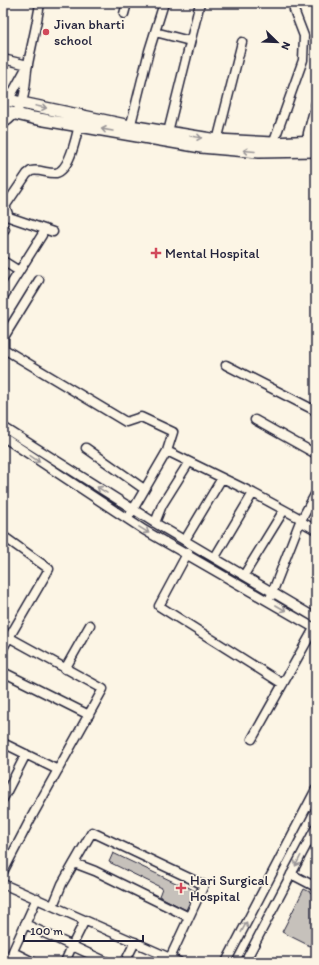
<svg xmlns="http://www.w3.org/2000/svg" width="319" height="965" viewBox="0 0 319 965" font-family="Itim,sans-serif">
<rect width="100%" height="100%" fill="#fcf5e5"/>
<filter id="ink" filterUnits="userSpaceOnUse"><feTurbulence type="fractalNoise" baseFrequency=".025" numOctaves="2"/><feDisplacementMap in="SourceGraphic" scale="8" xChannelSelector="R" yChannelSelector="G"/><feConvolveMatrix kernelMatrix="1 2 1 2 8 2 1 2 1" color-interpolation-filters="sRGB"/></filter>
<g filter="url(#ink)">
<path fill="#c6c1bb" stroke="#22223b" d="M113,853L178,884L179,882L195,891L186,910L159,896L162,888L109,862Z
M304,889L316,895V934L310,946L282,932Z"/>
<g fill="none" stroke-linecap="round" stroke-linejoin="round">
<g stroke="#22223b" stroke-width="11">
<path id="minor" d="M124,14L127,3
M155,32L190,41
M3,59L28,65
M3,110L25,70
M3,124C11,119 17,113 21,104C27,91 25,77 28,64C32,43 37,24 40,3
M129,132L149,51L164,3
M167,136L200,3
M216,145L242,42
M272,147L303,60L304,36L294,10
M307,147L308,133L316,103
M3,231L5,229
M53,232L9,217L6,209V205L27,174L31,171C40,169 48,174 56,173C70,170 76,137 79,125
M3,261L19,271
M39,280L4,337V349L126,422L141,417L173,432L167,451L253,493L301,519
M3,297L42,235
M226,365L316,411
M255,420L316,454
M3,427L155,523L316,618
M3,437L144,530L316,629
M86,448L144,489
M131,513L167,451
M300,521L316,530
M155,523L162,505L189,462
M3,536L49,569L3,648
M185,540L222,478
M188,552L159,606L283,684
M215,557L253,493
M244,575L284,510
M271,596L299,524L316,493
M3,634L103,689L31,818L3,872
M65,669L90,625
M3,672L89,715
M252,739L316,625
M3,743L58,770
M3,799L26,754
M74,863L95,871L189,917
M291,874L316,887
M3,884L179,962
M53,906L62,884L92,832L204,885L170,958
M25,924L107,962
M13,952L33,962
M8,962L37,898
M65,962L72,946L85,920
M125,962L135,942
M226,962L316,789
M245,962L316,827"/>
</g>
<g stroke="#22223b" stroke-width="14">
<path id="major" d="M3,99L130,126L217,140L273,143L316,141
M3,111L33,118L201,147L259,152L316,151"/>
</g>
<use href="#minor" stroke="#fcf5e5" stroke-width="8"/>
<use href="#major" stroke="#fcf5e5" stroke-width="11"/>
</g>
<defs><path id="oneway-shaft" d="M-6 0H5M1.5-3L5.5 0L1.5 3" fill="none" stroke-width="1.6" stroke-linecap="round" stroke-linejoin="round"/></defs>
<g stroke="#9a9698">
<use href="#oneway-shaft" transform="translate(41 107) rotate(12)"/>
<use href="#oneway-shaft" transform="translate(107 130) rotate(-170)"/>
<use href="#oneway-shaft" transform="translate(196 137) rotate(9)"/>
<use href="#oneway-shaft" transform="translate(249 151) rotate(-175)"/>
<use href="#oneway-shaft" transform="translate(35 459) rotate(34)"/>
<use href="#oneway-shaft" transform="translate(102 490) rotate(-148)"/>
<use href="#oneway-shaft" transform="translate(144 530) rotate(32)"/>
<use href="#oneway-shaft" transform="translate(281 608) rotate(30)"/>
<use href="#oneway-shaft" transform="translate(298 861) rotate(117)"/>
<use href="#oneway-shaft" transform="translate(244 927) rotate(-62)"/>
</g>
</g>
<g fill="#d1495b" stroke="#fcf5e5" stroke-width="1.5">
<circle cx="46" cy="32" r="4"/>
<path d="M154 247h4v4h4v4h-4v4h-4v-4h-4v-4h4z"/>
<path d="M179 882h4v4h4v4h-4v4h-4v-4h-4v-4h4z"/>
</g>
<g text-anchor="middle" stroke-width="3.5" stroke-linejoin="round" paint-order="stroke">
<g font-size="14" fill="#22223b" stroke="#fcf5e5" text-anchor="start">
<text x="54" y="29">Jivan bharti<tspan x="54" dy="16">school</tspan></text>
<text x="165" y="258">Mental Hospital</text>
<text x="190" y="885">Hari Surgical<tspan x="190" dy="16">Hospital</tspan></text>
</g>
</g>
<rect width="319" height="965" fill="none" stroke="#fcf5e5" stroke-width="16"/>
<rect x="8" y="8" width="303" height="949" fill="none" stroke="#22223b" stroke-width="1.5" filter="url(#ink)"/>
<g transform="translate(277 42) rotate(113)" stroke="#fcf5e5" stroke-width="3" paint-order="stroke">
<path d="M0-3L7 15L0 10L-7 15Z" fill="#22223b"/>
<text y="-6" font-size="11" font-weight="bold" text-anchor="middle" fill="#22223b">N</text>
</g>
<path d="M24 935v6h119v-6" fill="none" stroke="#22223b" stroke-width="2"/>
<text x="30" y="935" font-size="12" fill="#22223b" stroke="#fcf5e5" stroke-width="3" paint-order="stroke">100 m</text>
</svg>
